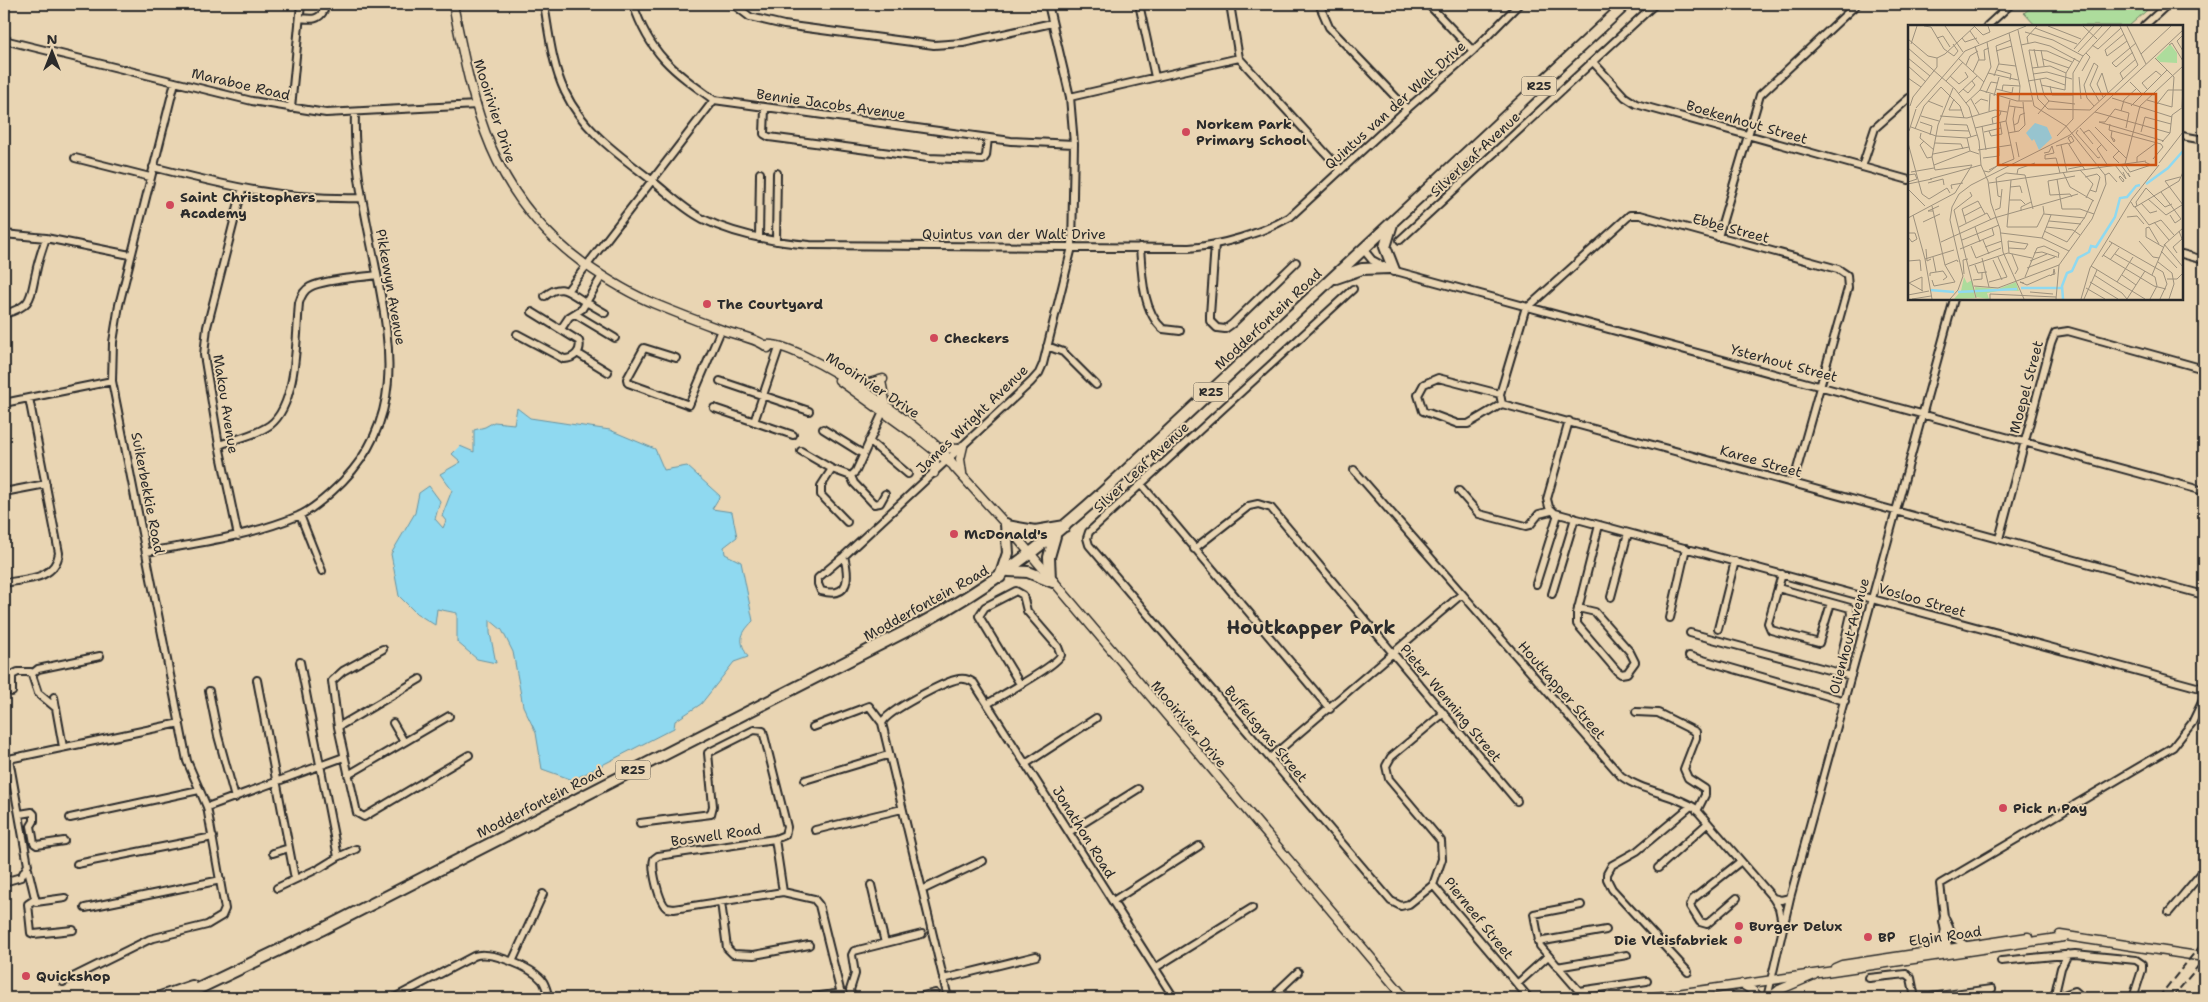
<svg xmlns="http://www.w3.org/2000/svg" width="2208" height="1002" viewBox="0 0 2208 1002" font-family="'Shantell Sans',sans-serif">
<rect width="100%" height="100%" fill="#e9d5b3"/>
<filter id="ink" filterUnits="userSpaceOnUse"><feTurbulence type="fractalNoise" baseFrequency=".02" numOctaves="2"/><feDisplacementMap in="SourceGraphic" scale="10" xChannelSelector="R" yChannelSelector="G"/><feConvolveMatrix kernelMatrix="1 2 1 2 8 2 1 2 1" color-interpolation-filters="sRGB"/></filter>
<g filter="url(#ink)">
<path fill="#addc9c" stroke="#6c8464" d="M2035,4H2154L2129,26H2036L2024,13Z"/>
<path fill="#8fd9f0" stroke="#6793a1" d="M517,408L530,418L610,430L655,449L664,470L687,466L720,496L712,509L732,512L737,537L724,547L725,554L741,562L753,621C739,635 739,641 748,657L734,662L701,704L675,721L674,728L573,780L542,769L536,733L523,706L513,652L502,630L490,620V633L496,663L477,659L457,642V613L437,609L435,625L416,613L399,596L391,554L415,513L419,493L429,486L440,501L435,519L443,528L446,521L442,516L452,490L440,474L461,462L452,454L460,446L474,452V430L485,427L494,422L514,424Z"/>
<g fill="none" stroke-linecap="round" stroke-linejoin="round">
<g stroke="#2b2b2b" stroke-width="10">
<path id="minor" d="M544,4C549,33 552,65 565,92C584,132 621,156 655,183C670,195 685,210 703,219C736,235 774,242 810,245L1189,248C1222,245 1260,234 1290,217L1407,109L1473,51L1519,4
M633,4C650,54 672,70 714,100L1011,141L1074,144
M733,4L750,17L784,25L934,45L963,43L1052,23
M1139,4L1155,77
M1230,4L1239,58L1341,170
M1319,4L1329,27L1407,109
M1428,4L1473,51
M300,18C310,19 319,21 324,10L322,4
M1987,26L2011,4
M2144,26L2168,4
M4,40L252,101L326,113L477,105
M1593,62L1625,97L1636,104L1909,180
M1070,97L1239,58
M291,108L301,4
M765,109L764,134L769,137L928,158L983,160L986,156L988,138
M2182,136L2204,140
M75,158L150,177
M153,167C227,186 284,200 362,198
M1862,167L1875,128L1909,98
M4,234L46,238L130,255
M1718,237L1760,95L1857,4
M759,238L760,173
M1400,240L1655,4
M776,241L777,173
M1215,244L1210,315V321L1217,328L1225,329L1232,324L1296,262
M1140,247C1142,273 1142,311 1163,329L1180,331
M1363,249L1372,260L1383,266
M2182,254L2204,260
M1392,270L2204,491
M1353,289L1089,532L1087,538L1089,545L1391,901L1401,906L1409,904L1433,885
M567,291L714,100
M545,296C561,283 567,291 582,300
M586,302L605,313
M4,314C33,306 30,298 36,272C38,261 42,250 46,238
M575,314L615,338
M561,329L569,317L582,309L602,276
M517,334L564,359C574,359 582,351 579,341L532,312
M1047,346L1063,352L1096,385
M577,353L608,372
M676,358L644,348L627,379L628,383L689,405L721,330
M720,381L809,411
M1500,394L1438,378L1424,384L1418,395L1423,411L1458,424H1468L1502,404L2204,595
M4,403L112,381
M1502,404L1500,394L1525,310L1630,215H1640L1838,269L1847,275L1848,288L1793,483
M714,408L793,435
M1569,421L1547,499L1549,507L1555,513L2204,689
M754,422L779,348
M823,429L863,454
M869,441L908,474
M219,445C236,439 256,435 270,425C298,404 296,335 299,303C301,296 304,290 310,287C326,279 359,278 377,275
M801,451L832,469L851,476L856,471L883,412
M832,469L821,486V495L847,522
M1354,470L1621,776C1643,792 1672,793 1695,808L1773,898L1781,900L1790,898
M851,476L854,483L874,504L880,503L885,494
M1141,484L1330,709
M1459,491L1479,514L1526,526L1530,525L1539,514L1551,511
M4,492L46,484
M300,515L322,571
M238,536L219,445L204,355L207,327L242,190
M1999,539L2051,343L2055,333L2068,331L2204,369
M1194,549L1249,506L1258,504L1271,508L1517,801
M147,552C198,543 250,536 298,516C314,509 331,493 343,481C402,420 392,351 377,274C367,221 353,168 355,113
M844,556C849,576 851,599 821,591L818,584V578L844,556L1031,382L1039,373L1043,364L1072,247L1074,144L1070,97L1048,4
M1782,574L1768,623L1771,630L1819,643L1831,603
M4,583C26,579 55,580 59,553L29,398
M1536,584L1558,514
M1778,588L1850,608L1851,614L1842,653
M1552,594L1575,518
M1611,597L1628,533
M1578,608L1595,612L1630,652L1635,662L1627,673L1621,674L1617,671L1577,624V613L1599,525
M1670,618L1686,548
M1718,629L1735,561
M1690,633L1851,676
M383,649L343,671L332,681L338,727L357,813L364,817L469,755
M1689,656L1845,701
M300,662L338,857L356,849
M33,673L38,669L100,656
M257,680L295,879
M209,691L218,736L235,798
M12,692V675L18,672H31L38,693L56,708
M54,697L63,747
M989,703C1002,695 1056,666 1061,655L1058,647L1027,611L1023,595L1016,591L985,607L979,616L1020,684
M1636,712L1658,713L1696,732V738L1684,769L1688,778L1705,789V795L1697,811
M393,723L404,742
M882,723C887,711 946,681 959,679C965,678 970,680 974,683L1174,998
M882,723L948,998
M338,727L420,679
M813,727L869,706L882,723
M1270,758L1462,594
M4,760L180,723
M1027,763L1096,718
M348,775L449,716
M805,780L888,755
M207,807L344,757
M20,814L32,812L34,814V821L31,826L34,843L37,845L64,841
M70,818L199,790
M640,823L711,814L713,806L708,753L754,730L763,731L787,827L785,835L775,839L658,856L654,859C651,868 659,903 667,908L674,909L783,892L814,899L819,905L842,998
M815,830L902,809
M1069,832L1138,789
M775,839L783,892
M273,853L289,848
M77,864L213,837
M320,868L338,857
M1658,868L1708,823
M28,869L36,902L65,898
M4,882L21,877L28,865L9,759
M871,885L885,943
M1433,885L1442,859L1441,841L1389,779L1386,766L1391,757L1444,713
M1433,885L1529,998
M277,888L315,870
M922,890L983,861
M1737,898L1707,924L1700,922L1690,906L1693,899L1741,861
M1773,898L1779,908L1782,923
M34,900L28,904L31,933L34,934L73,930
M1113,901L1199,846
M721,902L727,948L733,954L754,955L809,945
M1581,905L1534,914L1540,946L1579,991L1647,981
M85,908L221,880
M2169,912L2204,870
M1944,916L1954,938L1967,946
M1538,942L1606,930
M1949,952L1943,921L1944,916L1940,884L2173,747L2192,723L2204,698
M2001,961L2075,954L2136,960L2142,964V970L2133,998
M512,962L543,894
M1557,967L1627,955
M1155,968L1252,908
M1688,972L1612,889L1607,879V874L1612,865L1637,851L1691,806
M1869,978L1906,974L1911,978L1915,998
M943,979L1036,956
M63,982L150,939L207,925L222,916L225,909L207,807L187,761L112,381L113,342L119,305L175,82
M1517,984L1548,956
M394,998L474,956C490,950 531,967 542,980C546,985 547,992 549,998
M805,998L843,993
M852,998L850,990L855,974L852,955L854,951L922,934
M914,998L935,993
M1274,998L1279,990L1298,972
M1767,998L1790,898L1954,299
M1923,998L1992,989
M2054,998L2061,968L2068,954
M2055,998L2075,991L2083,998"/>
</g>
<g stroke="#2b2b2b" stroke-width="11">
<path id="tertiary" d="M453,4C474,110 491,195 583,263C606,279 630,294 655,304C677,313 700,322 722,330C735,335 758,338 768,348
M766,345C800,340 939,436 954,467L1002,520L1405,998
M839,369L866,384L883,379
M839,380L911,432L954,466
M881,381L886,406
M941,448L960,449
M934,473L936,453
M962,473L960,459L963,446
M2060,935L2204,957
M1933,950L1943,942L1945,933
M1835,968L1842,965L2028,937
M1742,984L1753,991L1759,998
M1650,998L2064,937
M1769,998L1779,990L1814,975"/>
</g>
<g stroke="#2b2b2b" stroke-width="14">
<path id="primary" d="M1392,224L1385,247L1394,270
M1336,278L1362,269L1389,268
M1007,526L1035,531L1065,526
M1009,571L1028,572L1053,582
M1000,577L1008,553L1006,524
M1050,579L1049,557L1055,536
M157,998L192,986
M179,998L321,930L920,624C991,586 1043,546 1103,492L1626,4"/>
</g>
<use href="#minor" stroke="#e9d5b3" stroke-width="6"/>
<use href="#tertiary" stroke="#e9d5b3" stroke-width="8"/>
<use href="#primary" stroke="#e9d5b3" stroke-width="10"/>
<path stroke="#2b2b2b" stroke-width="2" stroke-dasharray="8 4" stroke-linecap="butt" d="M2158,998L2204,941
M2172,998L2204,959"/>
</g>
</g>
<g fill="#d1495b" stroke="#e9d5b3" stroke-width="2">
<circle cx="1186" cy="132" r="5"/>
<circle cx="170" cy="205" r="5"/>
<circle cx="707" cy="304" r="5"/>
<circle cx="934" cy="338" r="5"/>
<circle cx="954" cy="534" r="5"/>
<circle cx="2003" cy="808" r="5"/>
<circle cx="1739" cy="926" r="5"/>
<circle cx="1868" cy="937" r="5"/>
<circle cx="1738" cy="940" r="5"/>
<circle cx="26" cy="976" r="5"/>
</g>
<g text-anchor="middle" stroke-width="4" stroke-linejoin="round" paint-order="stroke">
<g fill="#e9d5b3" stroke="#645e54" stroke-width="1">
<rect x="1521.5" y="76.5" width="35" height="19" rx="4"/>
<rect x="1193.5" y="382.5" width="35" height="19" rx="4"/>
<rect x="615.5" y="760.5" width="35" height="19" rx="4"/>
</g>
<g font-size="12" font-weight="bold" fill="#2b2b2b">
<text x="1539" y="90">R25</text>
<text x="1211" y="396">R25</text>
<text x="633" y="774">R25</text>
</g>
<g font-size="14" fill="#2b2b2b" stroke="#e9d5b3">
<text transform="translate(241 84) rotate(13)" y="5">Maraboe Road</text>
<text transform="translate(831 104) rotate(8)" y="5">Bennie Jacobs Avenue</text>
<text transform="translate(1395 105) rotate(-42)" y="5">Quintus van der Walt Drive</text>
<text transform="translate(495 111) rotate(72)" y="5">Mooirivier Drive</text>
<text transform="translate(1747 122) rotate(16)" y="5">Boekenhout Street</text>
<text transform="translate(1475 154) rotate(-43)" y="5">Silverleaf Avenue</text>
<text transform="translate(1731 228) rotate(15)" y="5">Ebbe Street</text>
<text x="1014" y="239">Quintus van der Walt Drive</text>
<text transform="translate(391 287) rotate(80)" y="5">Pikkewyn Avenue</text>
<text transform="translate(1268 319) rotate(-43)" y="5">Modderfontein Road</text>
<text transform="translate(1784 363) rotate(15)" y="5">Ysterhout Street</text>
<text transform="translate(873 385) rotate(33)" y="5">Mooirivier Drive</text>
<text transform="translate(2026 387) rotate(-75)" y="5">Moepel Street</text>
<text transform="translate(226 404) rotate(81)" y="5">Makou Avenue</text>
<text transform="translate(972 419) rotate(-44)" y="5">James Wright Avenue</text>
<text transform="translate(1761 461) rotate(16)" y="5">Karee Street</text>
<text transform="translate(1141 467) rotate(-43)" y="5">Silver Leaf Avenue</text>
<text transform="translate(148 493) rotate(79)" y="5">Suikerbekkie Road</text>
<text transform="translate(1922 600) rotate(16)" y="5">Vosloo Street</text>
<text transform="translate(926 603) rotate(-29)" y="5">Modderfontein Road</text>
<text transform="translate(1849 636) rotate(-75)" y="5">Olienhout Avenue</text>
<text transform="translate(1562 690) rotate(49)" y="5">Houtkapper Street</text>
<text transform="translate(1451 703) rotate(50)" y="5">Pieter Wenning Street</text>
<text transform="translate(1189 724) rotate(50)" y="5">Mooirivier Drive</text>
<text transform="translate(1266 734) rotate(50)" y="5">Buffelsgras Street</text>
<text transform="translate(540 802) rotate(-27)" y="5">Modderfontein Road</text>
<text transform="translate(1084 832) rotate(58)" y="5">Jonathon Road</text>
<text transform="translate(716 835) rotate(-8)" y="5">Boswell Road</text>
<text transform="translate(1479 918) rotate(51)" y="5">Pierneef Street</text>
<text transform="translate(1945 936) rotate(-8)" y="5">Elgin Road</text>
</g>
<g font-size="14" font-weight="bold" fill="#2b2b2b" stroke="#e9d5b3" text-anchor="start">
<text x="1196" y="129">Norkem Park<tspan x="1196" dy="16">Primary School</tspan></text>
<text x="180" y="202">Saint Christophers<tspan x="180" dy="16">Academy</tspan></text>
<text x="717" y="309">The Courtyard</text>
<text x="944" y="343">Checkers</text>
<text x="964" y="539">McDonald's</text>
<text x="2013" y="813">Pick n Pay</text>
<text x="1749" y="931">Burger Delux</text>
<text x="1878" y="942">BP</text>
<text x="1728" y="945" text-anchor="end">Die Vleisfabriek</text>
<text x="36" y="981">Quickshop</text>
</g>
<g font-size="19" font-weight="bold" fill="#2b2b2b" stroke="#e9d5b3">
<text x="1311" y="634">Houtkapper Park</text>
</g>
</g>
<g transform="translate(1908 25)">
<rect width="275" height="275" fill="#e9d5b3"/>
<path d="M262,19L269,28V38L252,37L248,33ZM56,252L59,258L64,255L67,273L46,274L53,266ZM108,257L111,266L95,265L79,268L81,274L68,272L67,262L90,264Z" fill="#addc9c"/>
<path d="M127,98L139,102L144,113L131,125L126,114L124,116L118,108Z" fill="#8fd9f0"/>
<path fill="none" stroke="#8fd9f0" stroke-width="2.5" d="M238,159L260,143L275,126M113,263H153M22,265L46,267M50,267L109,264M155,274L154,261L159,248L164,246L170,233L181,227L183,221L188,222L207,192L212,173L219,172L228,161L232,160"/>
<path fill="none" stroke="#9d917d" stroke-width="1" d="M16,1L23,2L36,24L46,31L50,26L45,19M37,1L55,27M66,1L75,10L82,7L80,1M140,1L173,14M175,1L189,14M219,1L238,39M127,3L169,19M110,5L126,81L158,101L197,150L198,159L184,194M62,6L71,19M117,7L145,15L175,31M101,8L112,61L111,76M216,9L197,25L199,31L219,16M275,10L269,16L275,26M29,13L35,11L42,22M54,13L57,17L69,13M0,14L20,31L29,33L37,29L67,1M120,18L119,12L129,1M3,19L9,1M113,20L127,17L142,21L172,37M184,20L190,24L213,3M261,20L264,18L275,36M0,23L47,64L61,82L71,116L73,140L80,156L83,178L92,204L95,227L116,274M126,24L130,42M166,24L186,1M133,25L136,41M88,26L104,21M170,27L194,1M225,27L208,42L204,38L228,18M233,29L263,1M0,33L22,51M50,33L76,57M247,33L266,52L264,82M135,34L161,43M71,35H77L76,25L81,23M164,37L139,26L121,25L130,74L140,84L182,85L230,40L212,1M91,39L108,41M58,40L62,31L70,26M0,41L18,57M124,43L142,41L158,48M89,45L103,49L102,55M174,46L182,32L178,28M65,47L71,34L67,21M80,48L110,55M125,49L139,47L164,54M42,51L51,59L60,52L57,47M86,51L91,38L88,21L103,15M171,52L173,74M0,53L13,62M132,54L136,70L141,76L167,79M215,54L212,48L228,34M38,56L55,37M120,56L138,53L157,60M222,57L234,69M133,60L157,65L158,48L167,33M142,61L144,70H165M55,64L60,68L67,60L64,56M88,64L104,68L105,62M239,64L234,58L248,46L254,51M72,65L109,76H124M94,66L95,60L112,61M51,68L69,51M78,68L83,57L89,58M86,71L91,52M195,72L189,59L194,48L200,68M204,73L264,92M46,74L41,85H54M63,74L71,89M239,75L264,82M20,76L35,82M58,78L72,65L83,42L79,17M67,79L73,74L80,76M249,79L260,65H275M2,81L5,72L29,42V33M101,81L116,83M186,81L179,73L176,60L186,38L190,41L182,60L191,76M223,81L259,45M274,82L275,61M8,83L57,26L118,1M81,86L82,69M213,86L216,75L228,64M187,87L262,108M130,89L141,76M13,91L31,96M32,91L59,93L87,85L99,87M12,97L24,101L22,110M197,97H191L256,116M197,97L207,84L221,88L218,103M36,99L59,100L63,112M85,99L84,93L92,90L93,86M202,99L201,105L253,119M106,100L110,98L112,90L117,88M74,101L78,125M3,102L28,111L59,113L69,110M187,102L218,133M67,103L98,96M172,103L185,119M7,104L16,81L33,62L52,81L56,93M36,105L61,106M170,105L168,108L190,133L192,132M1,106L8,84M81,106L83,111L94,109L92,97M76,107L93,103M107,107L105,94L107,82M233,107L237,92L263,99M13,108L12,113L26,125M100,108L111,106L117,100L115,77M175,108L181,105L199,126M149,111L165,94V48L175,31L203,1M203,112L206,117L207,115L203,112L204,106M59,113L62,126L71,129M16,116L12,120L19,133L24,132M108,117L111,132M254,117L262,108L264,90L275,82M0,118L14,169L21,174L39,163L42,168M27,118L53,119L55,124M161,119L163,118L166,116L163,111L160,113L163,118M153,120L159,147M193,120L189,124L200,141M148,121L160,118L177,145M70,125L103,120M136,128L141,127L144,121L146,128L137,130V134M25,129L61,122M75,133L91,131V123M137,134L148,133L152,148M245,134L255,122L253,119M229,137V132L248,118M211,138L205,132L211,126M251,138L275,107M94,139L106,134L98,96L102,75M217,139L232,81L275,41M217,139L222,147L243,140L237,137M26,140L62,126M207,140L218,154L215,147M213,140L222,152L220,148M160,144L175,141M172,145L185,159L178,173M76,146L81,147L89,141L81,145M3,147L26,143M155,147L162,162L186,176M109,149L110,144L127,138M0,150L7,149L9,154L0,157M197,150L201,148L209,157M212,151L216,155L215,157L211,152ZM177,152L189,149L192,152L188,167L182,165M272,152L257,156L275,180M22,154L73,140M149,154L154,184H172L186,189M103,155L99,202H129L136,188L135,181M20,158L35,154L36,160M81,158L238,136M0,159L24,154M102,162L112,161L114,168M0,164L17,181M44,164L43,160L55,158M62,167L64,171L46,185L68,273M253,167L273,194L267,198L262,190M93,172L90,171L88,153L98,148L117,150L125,184M164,172L162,169L142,170L140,156L167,151M240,174L258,190L274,180M101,175H113L117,179M223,177L226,182L229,181L271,156L275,147M233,178L242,188L249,186M229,181L228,177L238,163L257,182L264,179M227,182L241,200L253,195L266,210M87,185L92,183L94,164M25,186H20L31,181M113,186V182L123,177M136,189L177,193M5,190L17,234M56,191L73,182M219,192L229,191L236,199M0,193L47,168L64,140L27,145L24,132L30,100L45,63M141,196L173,199M15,197L32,189M246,197L261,215M58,198L54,184L70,176L77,189M51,202L79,188L83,195M67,202L72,217M138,202L165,205L172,210M241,202L238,203V212L255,222M241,202L251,219M136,206L159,217L177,192L185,175M93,208L134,213L161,226M0,212L4,217L9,214L7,208H1M134,213L143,190M54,215L91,200M75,215L81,229M201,216L255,247L259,259L252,274M231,216L245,232L251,233M33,217L86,193L170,169M256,219L275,242M63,221L68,233L93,223M77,222L94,216M101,223L117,224L120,219L100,216L101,228M18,224L19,236L23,234M52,224L86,210L84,203M253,226L269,243M126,228L134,227L149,232M269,228L265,222L274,214L271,206M104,229L110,244L107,249M207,229L247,252L249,261L242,274M195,230L246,261L258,264M25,232L28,247M194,232L204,218M74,233L81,262M17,234L24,274M17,234L46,225M85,235L94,255M202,235L211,223M0,236L12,235L13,246M122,236L139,229M250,237L264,248L266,259L261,274M37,240L49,235L50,237M67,240L70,248L79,247M61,241L100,228L124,233M183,241L237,274M119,243L147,232M56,249L55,235L60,234M186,250L214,268L219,274M214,250L228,260M244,250L257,219L275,203M22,251V248L35,246L39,252L35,255M117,252L129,223L136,221L151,228L150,233M259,254H269L275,248M24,255L26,261L47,257L37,240L24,181M65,255L74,254V248M81,257L99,252L90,232M182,257L210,274M209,257L225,232M1,258L14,252V266M1,258L15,266M116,258L112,257L119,260L142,250L143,251V250L147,249L146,244L145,250M66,261L90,263L151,240M178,263L197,274M122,267L145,269M0,270L21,266M4,274L23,271M42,274L50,265L55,251L42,195L44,182L51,169L63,160L162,110L275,5M82,274V269L148,272M148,274L151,240L184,194M173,274L182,243L224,174L251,140M176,274L189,245M219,274L237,246"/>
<path fill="#cc5211" fill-opacity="0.15" stroke="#cc5211" stroke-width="2.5" d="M90,69H248V140H90Z"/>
<rect width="275" height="275" fill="none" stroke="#2b2b2b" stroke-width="2.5"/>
</g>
<rect width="2208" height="1002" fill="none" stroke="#e9d5b3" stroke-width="20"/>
<rect x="10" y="10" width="2188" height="982" fill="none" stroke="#2b2b2b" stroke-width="2" filter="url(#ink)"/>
<g transform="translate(52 52)" stroke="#e9d5b3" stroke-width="4" paint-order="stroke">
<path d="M0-4L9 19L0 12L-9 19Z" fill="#2b2b2b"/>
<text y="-8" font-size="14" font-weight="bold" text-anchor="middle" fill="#2b2b2b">N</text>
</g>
</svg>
